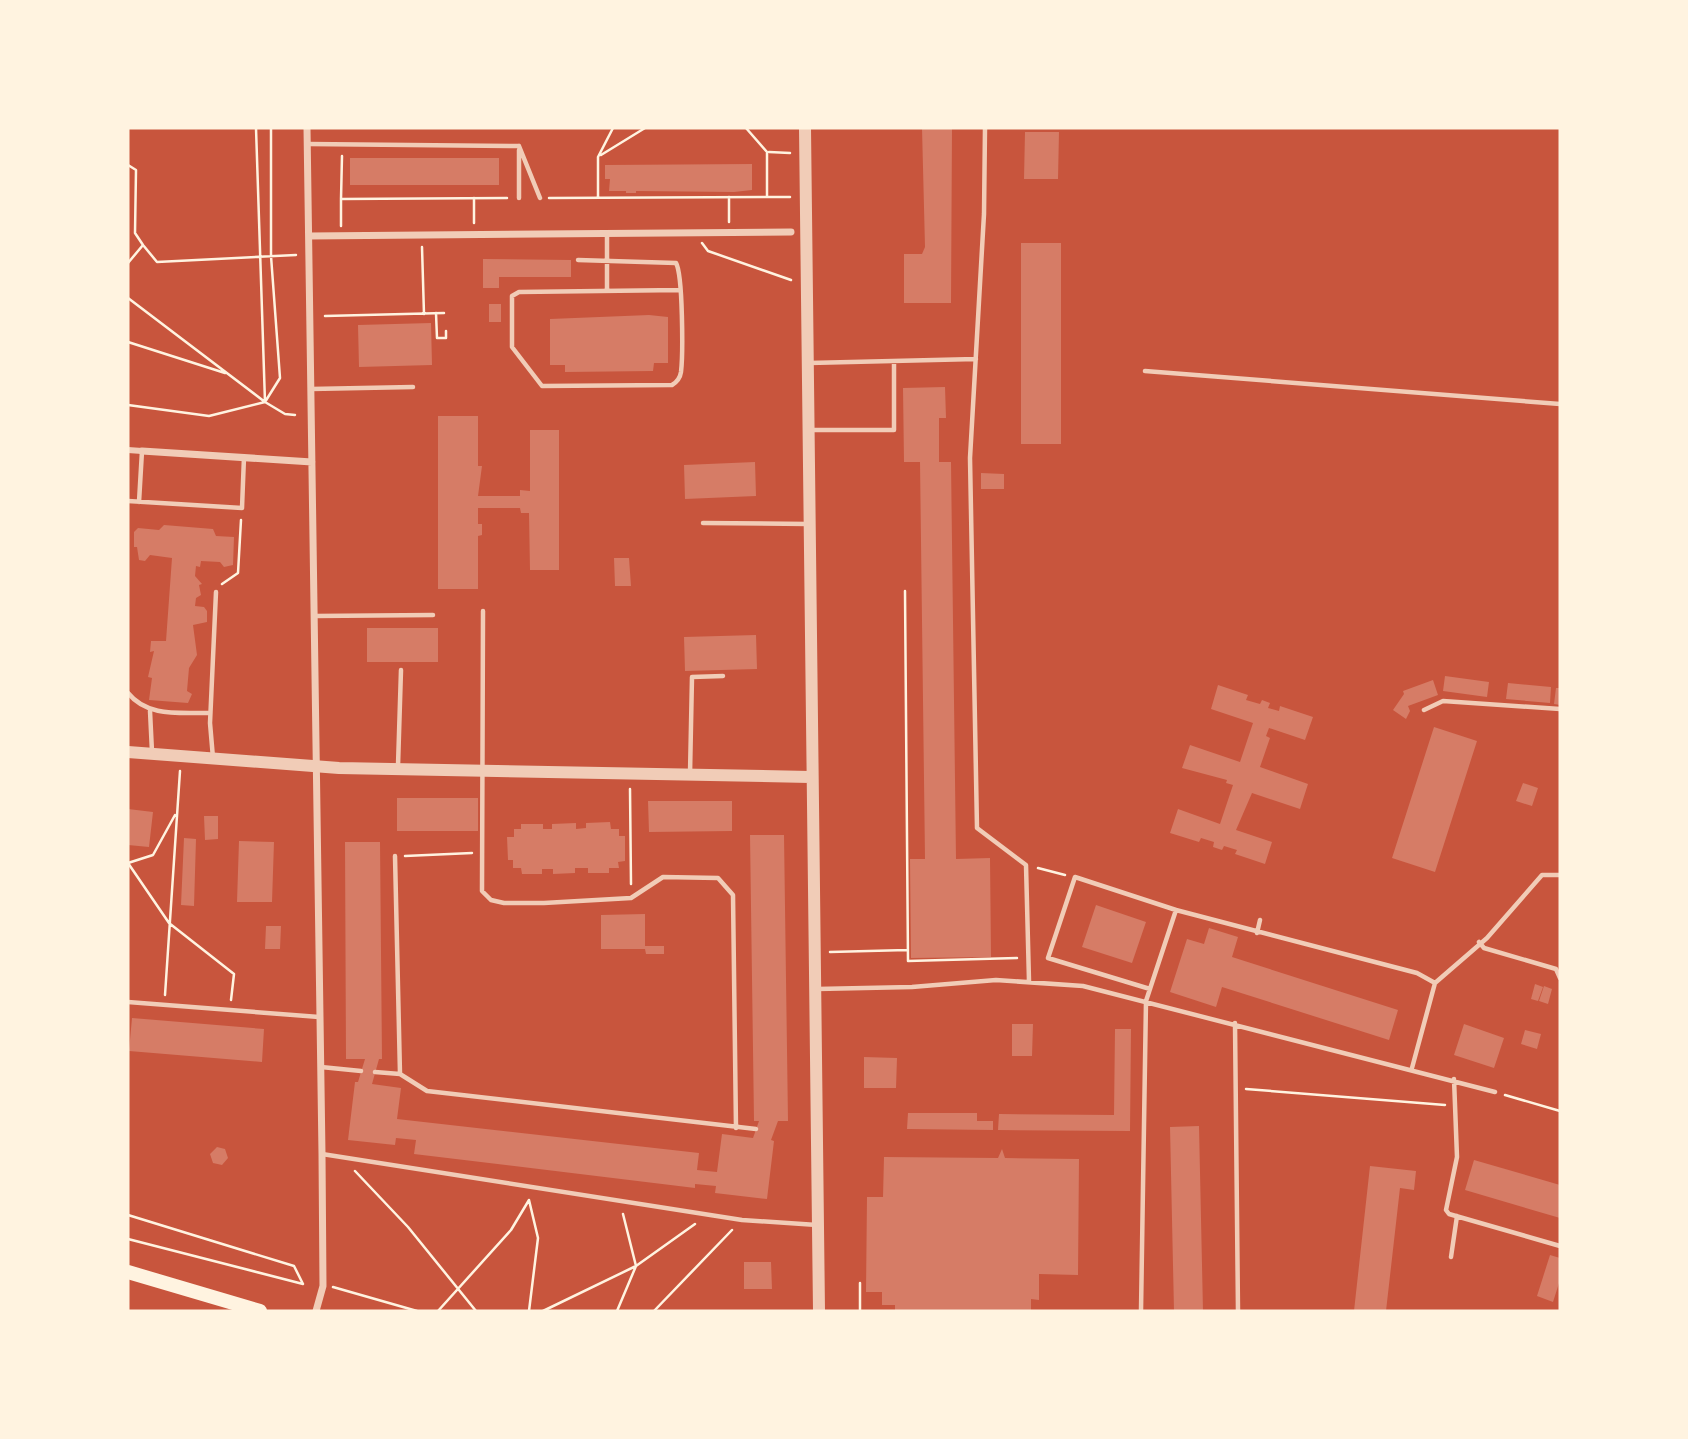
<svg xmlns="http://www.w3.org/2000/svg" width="1688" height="1439" viewBox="0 0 1688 1439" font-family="'PT Sans Narrow',sans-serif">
<rect width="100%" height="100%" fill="#c8553d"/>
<path fill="#d67c66" d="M922,128H952L951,303H904V254H922L925,247Z
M1025,132H1059L1058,179H1024Z
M350,158H499V185H350Z
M752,164V190L734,192L636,191V193H626V191H609L610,179H605V165Z
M1021,243H1061V444H1021Z
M483,259L571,260V277H499V288H483Z
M489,304H501V322H489Z
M649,315L668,317V363H654L653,371L565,372V365H550V319Z
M431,323L432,365L359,367L358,325Z
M945,387L946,418H939V462H951L956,859L990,858L991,957L911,958L910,859H925L920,462H904L903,388Z
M438,416H478V466H482L478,496H520V490L530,491V430H559V570H530L529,513H521L520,508H478V524H482V535L478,536V589H438Z
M755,462L756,496L685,499L684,465Z
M981,473L1004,474V489H981Z
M164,525L213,529L216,536L234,537L233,565L224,567L220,562L201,561L200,567L196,566L195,576L202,584L199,585L201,595L196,598L195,606L204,607L207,611V622L193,625L197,655L189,668L187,691L192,694L188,703L149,700L152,678L148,677L154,651L150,652L151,641H166L172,558L150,555L145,561L139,560L137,547H134V532L138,528L159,530Z
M614,558H629L631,586H615Z
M367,628H438V662H367Z
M756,635L757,669L685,671L684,637Z
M1445,676L1489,682L1487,697L1443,691Z
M1433,680L1438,695L1408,706L1410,711L1406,719L1393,710L1404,694L1403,691Z
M1508,683L1551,687L1550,703L1506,699Z
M1218,685L1248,695L1246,700L1260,704L1262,700L1270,703L1268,708L1279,711L1280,706L1313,717L1305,740L1269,728L1266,736L1270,738L1260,767L1308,784L1300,809L1252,793L1236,830L1272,842L1265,864L1235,854L1237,850L1224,846L1222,850L1213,847L1214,842L1201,838L1199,842L1170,833L1178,809L1220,824L1233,785L1226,783L1227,780L1182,768L1190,745L1240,762L1253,723L1211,709Z
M1556,688H1560V705L1554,704Z
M1434,727L1477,741L1435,872L1392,858Z
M1523,783L1538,788L1532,806L1516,801Z
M397,798H478V831H397Z
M648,801H732V831L649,832Z
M128,809L153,812L149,847L128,845Z
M204,816H218V839L205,840Z
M610,822L611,829H619V836H625V861L618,862L619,868H609V873H588V868H575V873L553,874V869H542V874H522L521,868H513V860H508L507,837H514V829H521V824H543V829H552V824L576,823V829L586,828V823Z
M750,835H784L788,1121H778L771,1140L774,1141L767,1199L715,1193L716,1186L695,1184V1188L414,1154L416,1140L396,1138L395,1145L348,1140L355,1082H358L365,1059H346L345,842H380L382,1059H379L372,1084L401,1088L397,1119L699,1153L697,1170L717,1172L722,1134L753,1138L759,1121H754Z
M184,838L196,839L194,906L181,905Z
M239,841L274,842L272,902H237Z
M1096,905L1146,922L1132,963L1082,947Z
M645,914V946H664V954H646L645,949H601V915Z
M266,926H281L280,949H265Z
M1209,928L1238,937L1232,957L1398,1010L1389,1040L1222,987L1216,1007L1170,992L1187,939L1204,944Z
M1535,984L1543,987L1538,1001L1531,999Z
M1544,986L1552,989L1548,1004L1539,1001Z
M132,1018L264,1029L262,1062L129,1051Z
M1012,1024H1033L1032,1056H1012Z
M1464,1024L1504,1038L1494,1068L1454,1055Z
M1115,1029H1131L1130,1131L998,1130L999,1114L1114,1115Z
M1525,1030L1541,1034L1537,1049L1521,1044Z
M864,1057L897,1058L896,1088H864Z
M908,1113H977V1121H993V1130L907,1129Z
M1199,1126L1203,1311H1174L1170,1127Z
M217,1147L225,1149L228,1158L222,1165L213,1163L210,1154Z
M1002,1149L1005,1158L1079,1159L1078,1275L1039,1274V1300L1031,1299V1311H895V1305H882V1292H866L867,1197H883L884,1157L998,1158Z
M1474,1160L1560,1185V1218L1465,1190Z
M1370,1166L1416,1171L1414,1190L1400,1188L1386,1311H1354Z
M1550,1255L1560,1258V1280L1553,1302L1537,1296Z
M744,1262H771L772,1289H744Z"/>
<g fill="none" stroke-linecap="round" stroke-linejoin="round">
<path stroke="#fff3e0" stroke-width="2.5" d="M256,128L265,402
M746,128L767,152V197
M769,152L790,153
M601,155L645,128
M128,165L136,170L135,233L143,245L128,263
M729,197V222
M549,198L790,197
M598,198V157L613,128
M341,199L342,156
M474,223V198
M341,226V199L507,198
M702,243L708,251L791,280
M143,245L157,262L296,255
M422,247L424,314
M128,298L265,402L285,414L295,415
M436,313L437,338H446V331
M325,316L444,313
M128,342L225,373
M128,405L209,416L265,402L280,378L271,256V128
M222,584L238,573L241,520
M905,591L908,961L1017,958
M630,789L631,884
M175,815L153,855L128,863L169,923L234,974L231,1000
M405,856L472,853
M1038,868L1065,875
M830,952L907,950
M165,995L180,771
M1246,1089L1445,1105
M1505,1095L1560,1111
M355,1171L408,1227L476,1311
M128,1215L294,1266L303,1284
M128,1239L303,1284
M333,1287L417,1311
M438,1311L511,1230L529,1200
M529,1311L538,1238L529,1200
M543,1311L636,1266L695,1224
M617,1311L636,1266L623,1214
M654,1311L732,1230
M860,1311V1283"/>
<path stroke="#f1ccb7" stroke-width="4.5" d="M985,128L984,214L970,458L977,828L1026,865L1029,981
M308,144L519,146
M519,146L540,198
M519,198V150
M607,234V291
M578,260L676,263C683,275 683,355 681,372C680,379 677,382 672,385L542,386L512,347V296L519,292L680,290
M809,363L976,359
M1145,371L1560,404
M311,389L413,387
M809,430H894V361
M128,501L242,508L244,457
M139,502L142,451
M703,523L808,524
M483,611L482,891L491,900L504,903H544L631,898L663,877L718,878L733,895L736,1128
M315,616L433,615
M128,693C148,718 181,712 210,713
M1424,710L1443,701L1560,709
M150,711L152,752
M213,758L210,723L216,592
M398,766L401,670
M690,774L692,677L723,676
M395,856L400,1074L427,1091L756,1129
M1257,933L1260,920
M1479,942L1484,948L1556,969L1560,978
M817,989L912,987L996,980L1083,986L1495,1092
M1150,989L1048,958L1075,877L1176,910
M128,1002L319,1017
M1235,1023L1238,1311
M321,1067L361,1071
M1412,1068L1435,983L1487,938L1542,875H1560
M375,1072L400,1074
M1454,1079L1457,1157L1446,1210L1449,1214L1560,1246
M322,1154L742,1220L817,1225
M1451,1257L1457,1216
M1141,1311L1146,1001L1176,910L1417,973L1435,983"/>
<path stroke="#f1ccb7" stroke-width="6" d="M128,450L142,451"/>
<path stroke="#f1ccb7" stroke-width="7" d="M307,128L322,1154L323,1286L316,1311
M309,236L791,232
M142,451L312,462"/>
<path stroke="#f1ccb7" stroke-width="12" d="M805,128L819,1311
M128,752L339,768L810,777"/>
<path stroke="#fff3e0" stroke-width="14" d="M128,1272L260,1311"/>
</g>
<rect width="1688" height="1439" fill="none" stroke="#fff3e0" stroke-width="259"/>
</svg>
